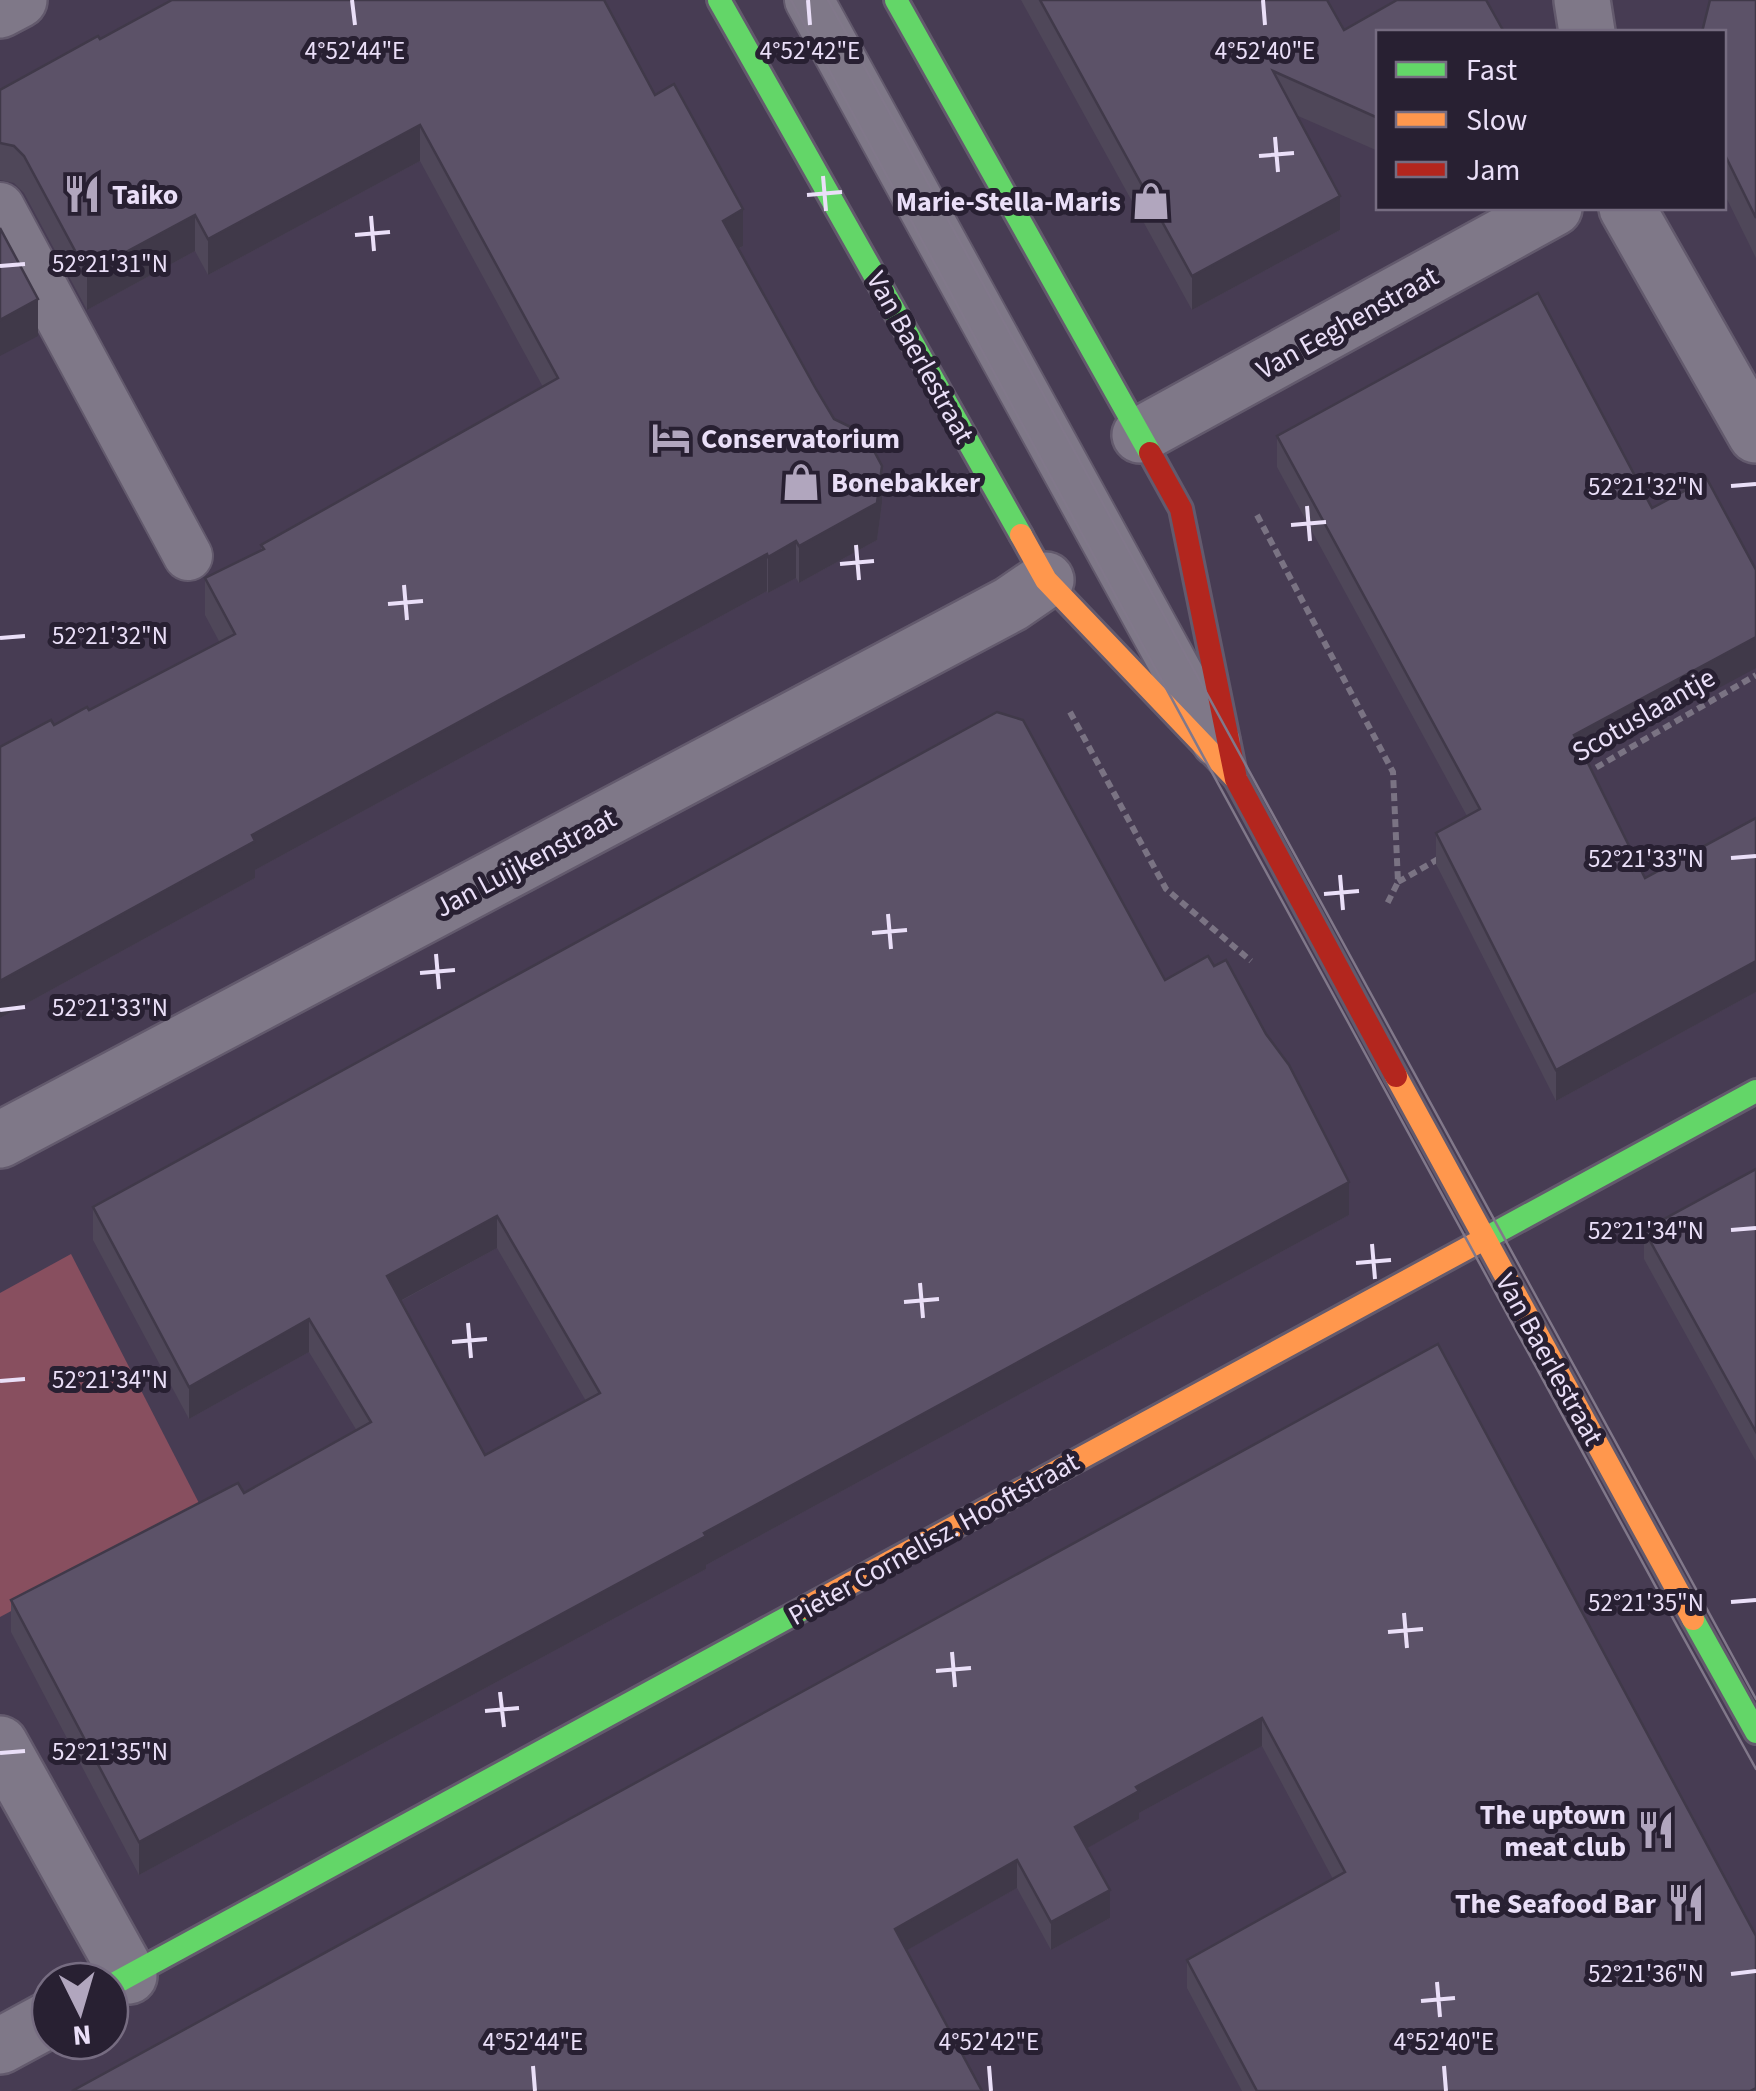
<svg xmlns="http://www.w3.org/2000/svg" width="1756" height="2091" viewBox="0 0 1756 2091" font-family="'Source Sans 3',sans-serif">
<rect width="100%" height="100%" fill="#473c53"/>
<path fill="#884f5f" d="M71,1254L202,1509L0,1617V1293Z"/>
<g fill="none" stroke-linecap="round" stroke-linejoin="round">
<g stroke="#635a6d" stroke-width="52">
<path id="lane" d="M809,0L1216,742
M0,207L188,556"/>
</g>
<g stroke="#635a6d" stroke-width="60">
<path id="street" d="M1582,0L1587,32
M0,10L19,0
M1627,208L1756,435
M1140,435L1554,208
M0,1140L1011,604L1046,580
M0,1744L129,1976
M0,2046L50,2019"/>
</g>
<g stroke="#635a6d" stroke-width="28">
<path id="fast" d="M719,0L1021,535
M896,0L1150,453
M1484,1239L1756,1091
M1693,1619L1756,1732
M110,1986L805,1608"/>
</g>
<g stroke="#635a6d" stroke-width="28">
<path id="slow" d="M1021,535L1046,580L1236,779
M1396,1076L1693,1619
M805,1608L1484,1239"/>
</g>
<g stroke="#635a6d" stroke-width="28">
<path id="jam" d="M1150,453L1181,509L1236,779L1396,1076"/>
</g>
<path stroke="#7a7383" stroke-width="6" stroke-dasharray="8 5" stroke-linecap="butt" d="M1257,515L1393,772L1398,882L1386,906
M1070,712L1166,889L1251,961
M1585,774L1756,675
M1398,882L1440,858"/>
<use href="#lane" stroke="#7f7888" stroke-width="48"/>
<use href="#street" stroke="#7f7888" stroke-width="55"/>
<use href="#fast" stroke="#63d668" stroke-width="22"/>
<use href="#slow" stroke="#ff974d" stroke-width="22"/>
<use href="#jam" stroke="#b3261e" stroke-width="22"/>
<path stroke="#81788a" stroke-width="2.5" d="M791,0C1115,588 1431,1181 1756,1769
M828,0L1756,1699"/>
</g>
<path fill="#4f4759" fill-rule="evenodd" d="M1021,0H1327L1344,30L1378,32V151L1296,115L1340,230L1192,310Z
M1756,0V258L1724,193V32Z
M100,39L655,95L743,246L739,249L816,389L882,503L877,540L799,583L796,578L768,593L767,591L255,870V878L0,1018V747L89,710L220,643L205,615V578L261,550V545L543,387L420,161L208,275L195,251L87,310L24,193L14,183L0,180V90Z
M1277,436L1586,760L1645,878L1756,818V992L1556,1101L1436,864V833L1467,816L1277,467Z
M1165,980L1349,1215L706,1565V1569L139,1875L11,1632V1600L244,1493L357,1431L309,1352L189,1419L93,1240V1207ZM497,1248L586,1401L485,1455L401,1301Z
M1756,1169V1461L1644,1259V1230Z
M1438,1344L1756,2091H1242L1187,1988V1960L1333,1879L1262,1746L1139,1813V1819L1087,1848L1110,1918L1051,1950L1017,1888L907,1950L72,2091Z"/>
<path fill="#403949" d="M420,125V161L208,275V239Z
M1340,196V230L1192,310V276Z
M743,209V246L723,257V221Z
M195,215V251L87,310V273Z
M38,299V336L0,356V320Z
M882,466V503L877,540L799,583V546Z
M796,541V578L768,593V557Z
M767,554V591L255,870V878L0,1018V981L252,835Z
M1756,637V668L1574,766V735Z
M1756,961V992L1556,1101V1070Z
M1349,1182V1215L706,1565V1569L139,1875V1842Z
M497,1216V1248L387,1308V1276Z
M309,1319V1352L189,1419V1387Z
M1262,1718V1746L1139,1813V1819L1075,1855V1827L1136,1787Z
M1017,1860V1888L895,1957V1929Z
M1110,1890V1918L1051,1950V1922Z"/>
<path fill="#5c5268" stroke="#403949" stroke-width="2.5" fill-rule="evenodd" d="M172,0H604L655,95L674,84L743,209L723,221L816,389L834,419L865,434L882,466L877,503L799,546L796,541L768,557L767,554L252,835L255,841L0,981V747L51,720L54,725L87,707L89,710L235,634L205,578L264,549L261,545L558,378L420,125L208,239L195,215L87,273L24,156L14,146L0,143V90L98,36L100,39Z
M1040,0H1327L1344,30L1397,0H1486L1504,32H1378V118L1273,71L1340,196L1192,276Z
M1710,0H1756V218L1724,153V32H1702Z
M0,228L38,299L0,320Z
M1538,293L1652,508L1707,479L1756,570V637L1574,735L1645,878L1756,818V961L1556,1070L1436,833L1480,809L1277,436Z
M997,712L1023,720L1165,980L1208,956L1214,966L1226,960L1266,1034L1289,1065L1349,1182L704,1533L706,1536L139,1842L11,1600L238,1483L244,1493L371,1422L309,1319L189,1387L93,1207ZM497,1216L600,1393L485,1455L387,1276Z
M1756,1169V1432L1644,1230Z
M1438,1344L1756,1936V2088L1750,2091H1257L1187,1960L1345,1872L1262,1718L1136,1787L1139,1791L1075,1827L1110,1890L1051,1922L1017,1860L895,1929L982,2091H72Z"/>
<path fill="none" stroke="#eadff8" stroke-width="4" d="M352,0L355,25M808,0L810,25M1263,0L1265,25M1275,137L1278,172M1259,156L1294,153M823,176L826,211M807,195L842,192M371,216L374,251M355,235L390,232M0,266L25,264M1731,486L1756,484M1307,506L1310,541M1291,525L1326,522M856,545L859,580M840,564L874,561M404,585L407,620M388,604L423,601M0,638L25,636M1731,858L1756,856M1340,875L1343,910M1324,894L1359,891M888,914L891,949M872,933L907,930M436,954L439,989M420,973L455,970M0,1010L25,1007M1731,1230L1756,1228M1372,1244L1375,1279M1356,1263L1391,1260M920,1283L923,1318M904,1302L939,1299M468,1323L471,1358M452,1342L487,1339M0,1381L25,1379M1731,1602L1756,1600M1404,1613L1407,1648M1388,1632L1423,1629M952,1652L955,1687M936,1671L971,1668M500,1692L504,1727M485,1711L519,1708M0,1753L25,1751M1731,1974L1756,1971M1437,1982L1440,2017M1421,2001L1455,1998M533,2066L535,2091M989,2066L991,2091M1444,2066L1446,2091"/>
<defs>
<g id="restaurant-bare" transform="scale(3)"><path d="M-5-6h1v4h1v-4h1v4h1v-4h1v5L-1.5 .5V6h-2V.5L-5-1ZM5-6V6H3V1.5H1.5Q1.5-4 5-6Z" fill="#b1a6be" stroke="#282032" stroke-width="2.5" paint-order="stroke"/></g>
<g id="shop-bare" transform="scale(3)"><path d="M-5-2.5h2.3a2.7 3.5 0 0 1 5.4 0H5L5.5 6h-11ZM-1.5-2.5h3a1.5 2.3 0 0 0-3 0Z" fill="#b1a6be" stroke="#282032" stroke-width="2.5" paint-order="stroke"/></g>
<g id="hotel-bare" transform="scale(3)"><path d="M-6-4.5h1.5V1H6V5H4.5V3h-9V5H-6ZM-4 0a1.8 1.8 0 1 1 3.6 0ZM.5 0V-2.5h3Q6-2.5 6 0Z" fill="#b1a6be" stroke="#282032" stroke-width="2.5" paint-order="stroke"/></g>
</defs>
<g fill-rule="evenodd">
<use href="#restaurant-bare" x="82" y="194"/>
<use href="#shop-bare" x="1151" y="201"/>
<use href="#hotel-bare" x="671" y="438"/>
<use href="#shop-bare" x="801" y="482"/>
<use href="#restaurant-bare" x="1656" y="1830"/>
<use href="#restaurant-bare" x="1686" y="1903"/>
</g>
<g text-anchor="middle" stroke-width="10" stroke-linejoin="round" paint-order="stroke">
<g font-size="28" font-weight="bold" fill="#eadff8" stroke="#282032" text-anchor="start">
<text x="112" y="204">Taiko</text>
<text x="1121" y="211" text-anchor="end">Marie-Stella-Maris</text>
<text x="701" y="448">Conservatorium</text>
<text x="831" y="492">Bonebakker</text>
<text x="1626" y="1824" text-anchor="end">The uptown<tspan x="1626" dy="32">meat club</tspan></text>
<text x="1656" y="1913" text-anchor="end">The Seafood Bar</text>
</g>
<g font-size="28" fill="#eadff8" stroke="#282032">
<text transform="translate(1347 322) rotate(-29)" y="10">Van Eeghenstraat</text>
<text transform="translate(921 357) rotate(61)" y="10">Van Baerlestraat</text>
<text transform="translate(1643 714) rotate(-30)" y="10">Scotuslaantje</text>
<text transform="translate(525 862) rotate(-28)" y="10">Jan Luijkenstraat</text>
<text transform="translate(1550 1359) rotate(61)" y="10">Van Baerlestraat</text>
<text transform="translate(933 1538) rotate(-29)" y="10">Pieter Cornelisz. Hooftstraat</text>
</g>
</g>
<g font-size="25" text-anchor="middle" fill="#eadff8" stroke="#282032" stroke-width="10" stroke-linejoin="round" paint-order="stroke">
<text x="355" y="59">4°52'44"E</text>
<text x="810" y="59">4°52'42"E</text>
<text x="1265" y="59">4°52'40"E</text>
<text x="110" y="272">52°21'31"N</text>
<text x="1646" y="495">52°21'32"N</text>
<text x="110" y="644">52°21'32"N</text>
<text x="1646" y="867">52°21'33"N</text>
<text x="110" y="1016">52°21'33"N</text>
<text x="1646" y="1239">52°21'34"N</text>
<text x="110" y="1388">52°21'34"N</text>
<text x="1646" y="1611">52°21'35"N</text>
<text x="110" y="1760">52°21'35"N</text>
<text x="1646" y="1982">52°21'36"N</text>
<text x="533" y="2050">4°52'44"E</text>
<text x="989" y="2050">4°52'42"E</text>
<text x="1444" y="2050">4°52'40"E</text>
</g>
<rect x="1376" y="30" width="350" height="180" fill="#282032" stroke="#766c81" stroke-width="2.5"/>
<rect x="1396" y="62" width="50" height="15" fill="#63d668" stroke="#766c81" stroke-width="2.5"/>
<text x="1466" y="80" font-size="30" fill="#eadff8">Fast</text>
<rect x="1396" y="112" width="50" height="15" fill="#ff974d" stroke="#766c81" stroke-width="2.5"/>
<text x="1466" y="130" font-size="30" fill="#eadff8">Slow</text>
<rect x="1396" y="162" width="50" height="15" fill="#b3261e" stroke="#766c81" stroke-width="2.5"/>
<text x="1466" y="180" font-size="30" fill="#eadff8">Jam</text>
<g transform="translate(80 2011) rotate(175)"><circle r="48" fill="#282032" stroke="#766c81" stroke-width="2.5"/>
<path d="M0-8L18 38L0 25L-18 38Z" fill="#b1a6be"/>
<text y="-15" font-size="28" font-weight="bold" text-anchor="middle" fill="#eadff8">N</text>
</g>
</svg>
